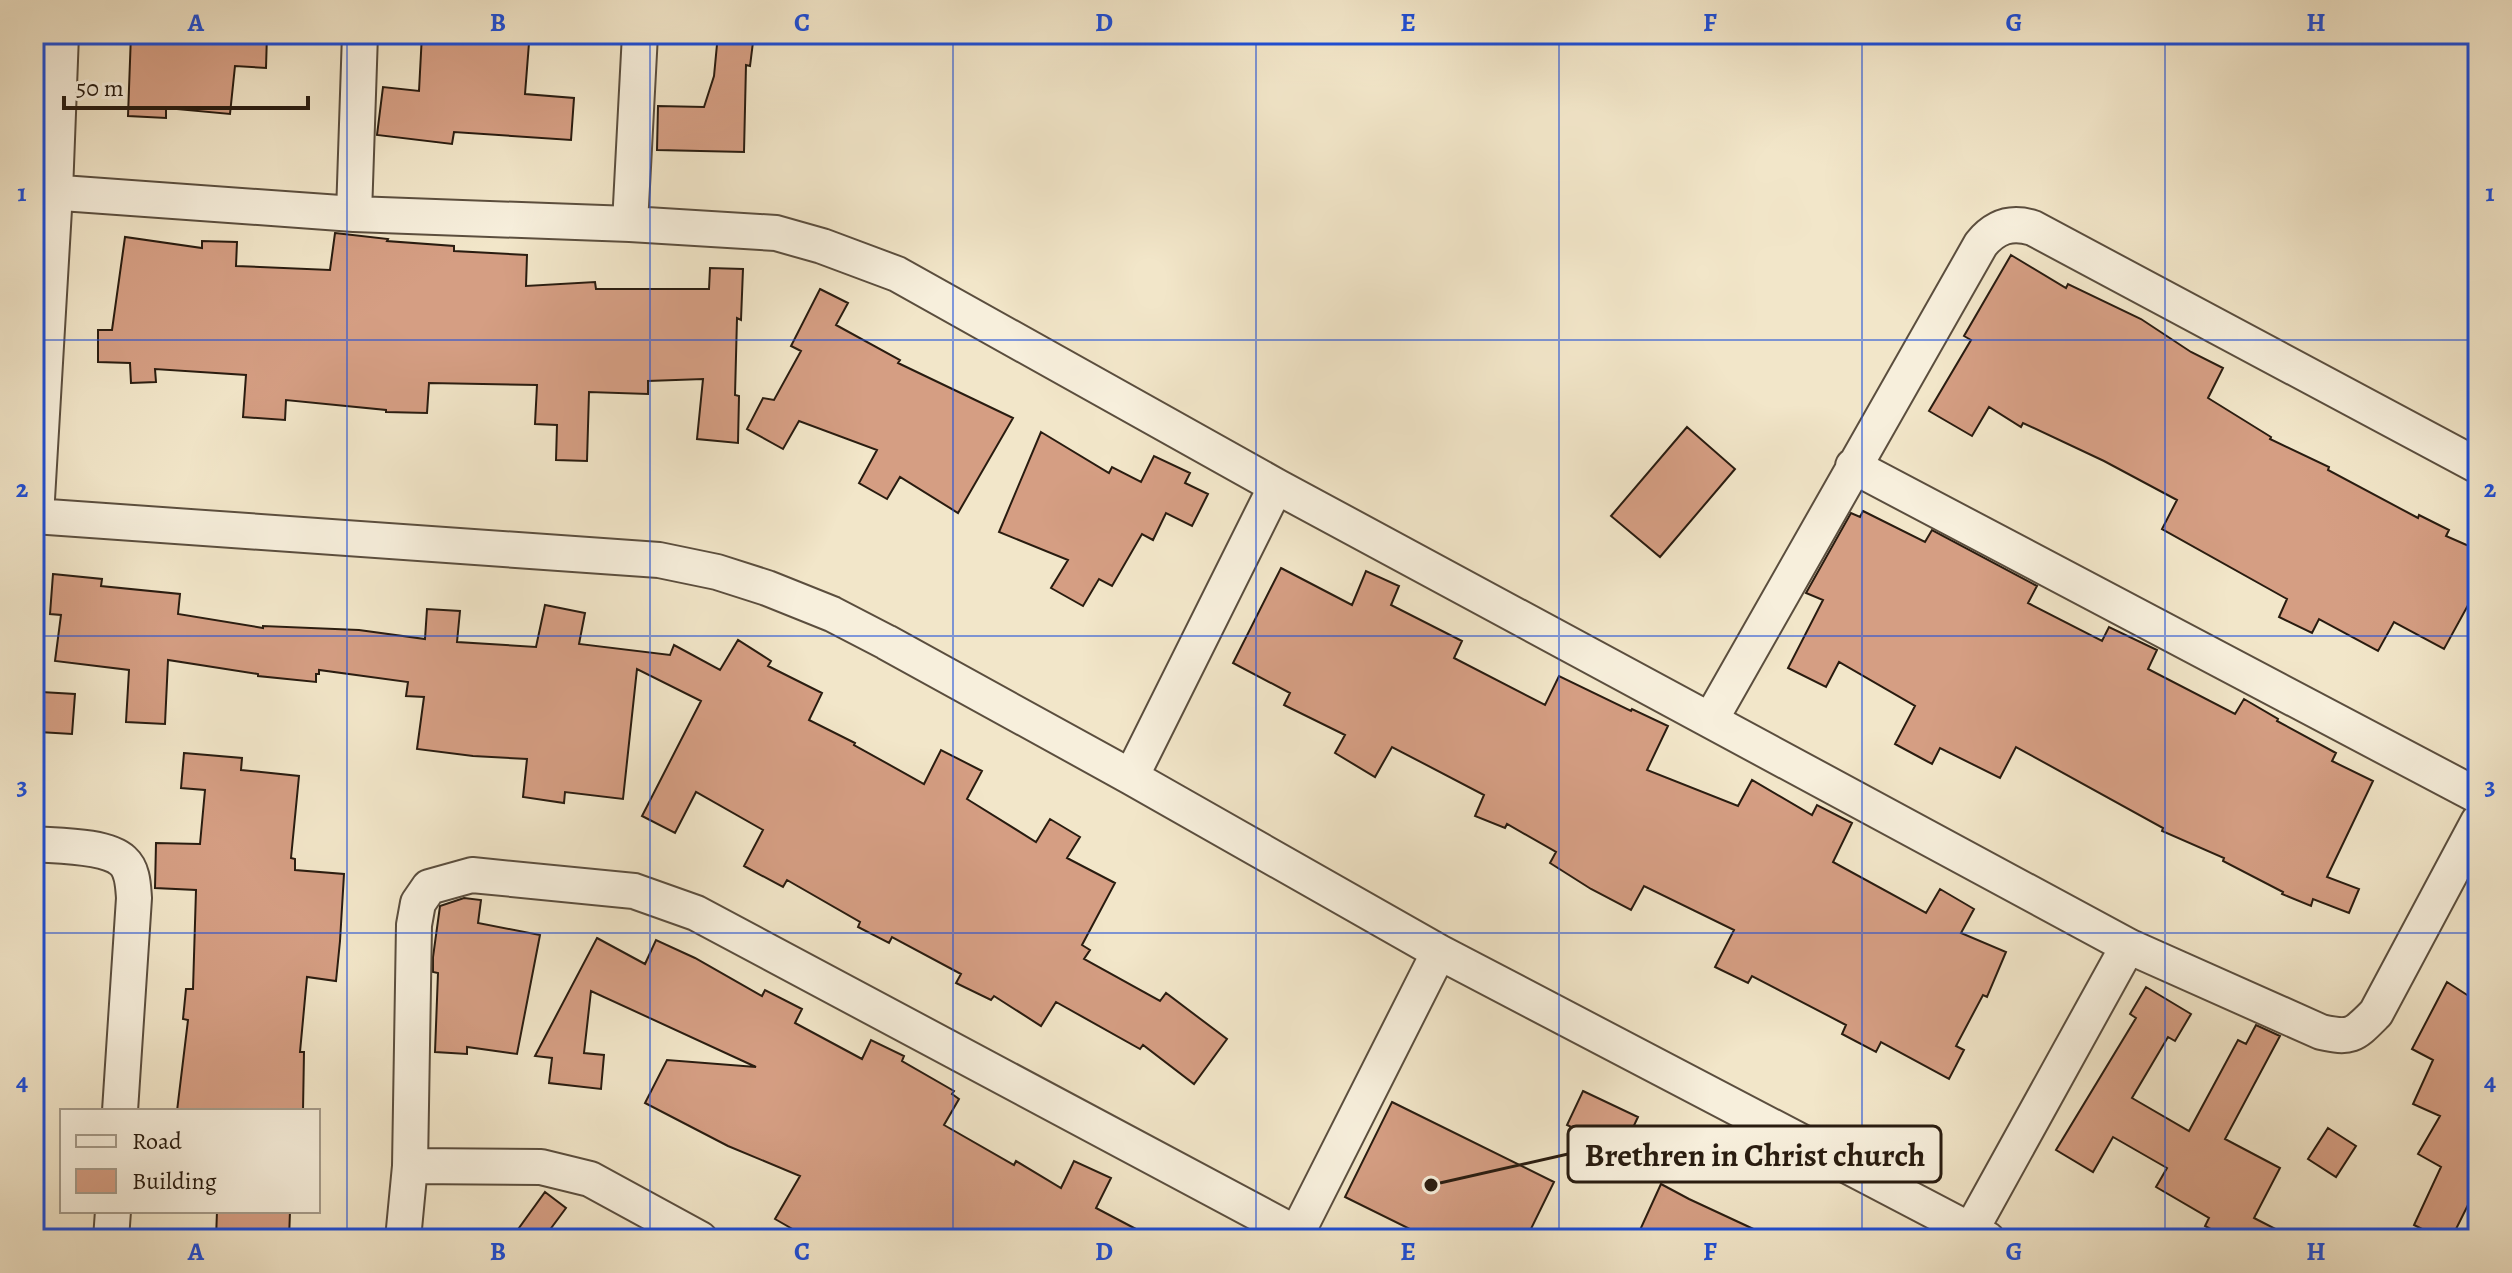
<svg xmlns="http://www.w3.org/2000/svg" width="2512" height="1273" viewBox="0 0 2512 1273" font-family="Alegreya,serif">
<rect width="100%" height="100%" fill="#f2e6c9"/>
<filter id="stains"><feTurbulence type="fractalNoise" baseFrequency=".0025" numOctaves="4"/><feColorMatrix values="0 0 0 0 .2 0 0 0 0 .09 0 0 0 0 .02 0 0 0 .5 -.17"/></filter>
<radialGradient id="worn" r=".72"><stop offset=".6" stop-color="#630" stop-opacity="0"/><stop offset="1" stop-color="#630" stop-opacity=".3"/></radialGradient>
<path fill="#d59e83" stroke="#291c10" stroke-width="2" d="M131,34H267L266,68L235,66L230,114L166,108V118L128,116Z
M422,34H461V38L529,43L525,94L574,98L571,140L454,132L452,144L377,135L383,87L419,91Z
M718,34H754L750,66L746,65L744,152L657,150L658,106L704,107L714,76Z
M335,233L388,239L387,241L454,246V251L527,255L526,286L595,282L596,289H709L710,268L743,269L741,320L737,318L735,395L739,396L738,443L697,439L703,379L648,381V394L589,392L587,461L556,460L557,425L535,424L537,385L429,383L427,413L386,412V410L286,400L285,420L243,417L246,375L155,369L156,382L131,383L130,363L98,362V330H112L125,237L202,248V241L237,242L236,266L330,270Z
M2011,255L2066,288L2068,284L2141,319L2191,352L2223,368L2208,398L2271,437L2270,439L2329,467L2328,470L2418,518L2419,515L2449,530L2446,536L2478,550V587L2444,649L2394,622L2378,651L2319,619L2312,633L2279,617L2287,599L2162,529L2177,500L2104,461L2023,423L2021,427L1989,407L1972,436L1929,411L1971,340L1964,336Z
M820,289L848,303L836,325L900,360L898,363L1013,418L958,513L900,477L887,499L859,483L877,450L799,421L783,449L747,429L763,398L774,400L801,351L791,346Z
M1687,427L1735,469L1660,557L1611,516Z
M1041,432L1109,473L1112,467L1141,482L1154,456L1190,473L1185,483L1208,494L1192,526L1166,513L1153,540L1142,534L1112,586L1099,579L1083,606L1051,588L1068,560L999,532Z
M1863,511L1925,542L1932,530L2037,586L2028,603L2102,641L2109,627L2157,650L2148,669L2235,714L2244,699L2278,719L2277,721L2336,753L2332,761L2373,781L2327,877L2359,889L2349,913L2313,899L2311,906L2282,894L2283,892L2223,861L2224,858L2162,831L2163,828L2016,747L2000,778L1940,748L1932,764L1895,744L1915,706L1839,662L1826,687L1788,668L1823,600L1806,593L1851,513L1860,517Z
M1281,568L1352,605L1366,571L1399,586L1391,605L1462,641L1454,658L1545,705L1559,676L1631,711L1632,709L1668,726L1647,770L1738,806L1752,780L1812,815L1817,805L1852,823L1833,862L1926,913L1940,889L1974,909L1961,933L2006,952L1987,997L1983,995L1956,1046L1964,1050L1949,1079L1881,1042L1876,1052L1842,1034L1846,1025L1752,976L1748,983L1715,967L1734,930L1644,886L1631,910L1591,889L1550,863L1556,852L1507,824L1505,828L1475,816L1484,795L1392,747L1375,777L1335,753L1345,735L1284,705L1290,693L1233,663Z
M53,574L102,579L101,586L180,594L178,614L263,628V626L359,630L425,639L427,609L460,611L457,642L536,647L545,605L585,613L579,644L670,655L674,645L720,670L738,640L771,661L768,666L822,693L809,720L855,743L854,745L924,784L941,750L982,771L967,799L1036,842L1050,819L1080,837L1067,858L1115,883L1082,945L1090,950L1084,959L1160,1001L1166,993L1227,1039L1194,1084L1143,1045L1140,1049L1056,1002L1041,1026L994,996L991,1000L956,983L961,974L892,937L889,943L858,927L860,922L787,880L783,887L744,866L763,830L696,792L675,833L642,816L701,701L637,669L623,799L565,792L564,803L523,797L527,759L473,756L417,749L424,697L406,696L408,682L319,670V674H316V682L258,676V674L168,660L165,724L126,722L129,670L55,661L61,615L50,614Z
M41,692L75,694L72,734L39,732Z
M184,753L242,758L241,770L299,776L291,858L295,859V870L344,874L340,941L336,981L307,977L300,1052H304L303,1111H177L188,1020L183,1019L186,989H193L196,890L155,888L156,843L200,844L205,790L181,788Z
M464,898L481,900L478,923L540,935L517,1054L467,1047V1054L435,1052L438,973L433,972V957L440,906Z
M597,938L645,964L656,940L695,958L762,996L765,990L802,1009L795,1023L862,1059L871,1040L904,1056L902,1061L954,1091L952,1094L959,1099L944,1125L1014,1165L1016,1161L1061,1188L1074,1161L1111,1178L1096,1208L1155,1239H810L775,1219L800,1176L728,1146L645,1103L667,1060L756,1067L591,991L584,1053L604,1055L601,1089L549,1083L552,1058L535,1056Z
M2447,982L2478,1002V1185L2451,1239H2442L2414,1225L2441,1167L2418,1154L2440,1116L2413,1104L2433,1060L2412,1049Z
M2146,987L2191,1014L2175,1041L2168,1037L2132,1098L2189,1131L2238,1040L2246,1044L2256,1025L2280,1036L2225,1139L2280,1168L2254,1218L2295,1239H2229L2205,1226L2209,1218L2156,1187L2167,1168L2113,1137L2093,1172L2056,1150L2136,1018L2130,1014Z
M1583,1091L1638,1117L1622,1151L1567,1125Z
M1392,1102L1554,1182L1526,1239H1430L1345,1197Z
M2328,1128L2356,1146L2336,1177L2308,1159Z
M1661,1184L1689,1199L1775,1239H1659L1640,1230Z
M545,1192L566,1208L543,1239H511Z
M217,1211H290L289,1239H216Z"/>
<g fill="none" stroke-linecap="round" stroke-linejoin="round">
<g stroke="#5b4e3e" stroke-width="38">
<path id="minor" d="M34,191L354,214L630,224L776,233L822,246L897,274L1276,486L2128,946L2321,1032C2352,1039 2354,1035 2376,1013L2478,822
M354,214L360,34
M630,224L640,34
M1853,466L2478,796
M34,516L659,560L717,572L767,588L832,614L886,642L1131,777L1439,952L1987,1239
M36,516L55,192L61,34
M1711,719L1981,244C1995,227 2011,221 2033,228L2478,466
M1131,777L1276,486
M34,844C57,846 106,845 123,861C133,870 133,885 134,898L120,1111
M410,1166L541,1167L590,1179L700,1239
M1971,1230L2128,946
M111,1239L113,1211
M403,1239L410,1166L414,925L418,903L429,887L472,875L634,891L696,913L1297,1234
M1294,1239L1439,952"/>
</g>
<use href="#minor" stroke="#f7efdc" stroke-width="34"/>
</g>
<path fill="none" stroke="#1d4ed8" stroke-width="2" stroke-opacity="0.55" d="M347,34V1239M650,34V1239M953,34V1239M1256,34V1239M1559,34V1239M1862,34V1239M2165,34V1239M34,340H2478M34,636H2478M34,933H2478"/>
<path fill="none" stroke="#291c10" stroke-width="3" d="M1431 1185L1568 1154"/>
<circle fill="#291c10" stroke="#f7efdc" stroke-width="3" cx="1431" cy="1185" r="8"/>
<rect fill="#f7efdc" stroke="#291c10" stroke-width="3" x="1568" y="1126" width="373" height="56" rx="8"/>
<g font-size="32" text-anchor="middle" font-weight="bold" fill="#291c10">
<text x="1755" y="1166">Brethren in Christ church</text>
</g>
<rect width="2512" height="1273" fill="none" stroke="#f2e6c9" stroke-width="88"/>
<rect x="60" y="1109" width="260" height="104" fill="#f7efdc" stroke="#a59b8a" stroke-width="2"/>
<rect x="76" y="1135" width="40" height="12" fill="#f7efdc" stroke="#a59b8a" stroke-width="2"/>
<text x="132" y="1149" font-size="24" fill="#291c10">Road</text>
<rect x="76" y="1169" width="40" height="24" fill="#d59e83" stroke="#a59b8a" stroke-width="2"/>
<text x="132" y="1189" font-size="24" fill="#291c10">Building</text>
<path d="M64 96v12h244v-12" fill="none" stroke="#291c10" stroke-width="4"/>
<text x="76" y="96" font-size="24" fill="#291c10" stroke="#f7efdc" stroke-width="6" paint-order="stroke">50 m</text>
<rect x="44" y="44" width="2424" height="1185" fill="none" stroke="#1d4ed8" stroke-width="3"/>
<g font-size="26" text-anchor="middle" font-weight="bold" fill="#1d4ed8">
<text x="196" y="31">A</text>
<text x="498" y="31">B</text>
<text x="802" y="31">C</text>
<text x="1104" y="31">D</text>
<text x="1408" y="31">E</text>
<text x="1710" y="31">F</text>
<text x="2014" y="31">G</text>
<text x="2316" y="31">H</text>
<text x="22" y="201">1</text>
<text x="2490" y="201">1</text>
<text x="22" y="497">2</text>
<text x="2490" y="497">2</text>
<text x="22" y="794">3</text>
<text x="2490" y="794">3</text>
<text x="22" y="1090">4</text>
<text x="2490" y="1090">4</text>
<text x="196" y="1260">A</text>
<text x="498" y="1260">B</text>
<text x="802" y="1260">C</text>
<text x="1104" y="1260">D</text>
<text x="1408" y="1260">E</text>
<text x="1710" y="1260">F</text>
<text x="2014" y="1260">G</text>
<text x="2316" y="1260">H</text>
</g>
<rect width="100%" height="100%" filter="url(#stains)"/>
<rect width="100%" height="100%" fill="url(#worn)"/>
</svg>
